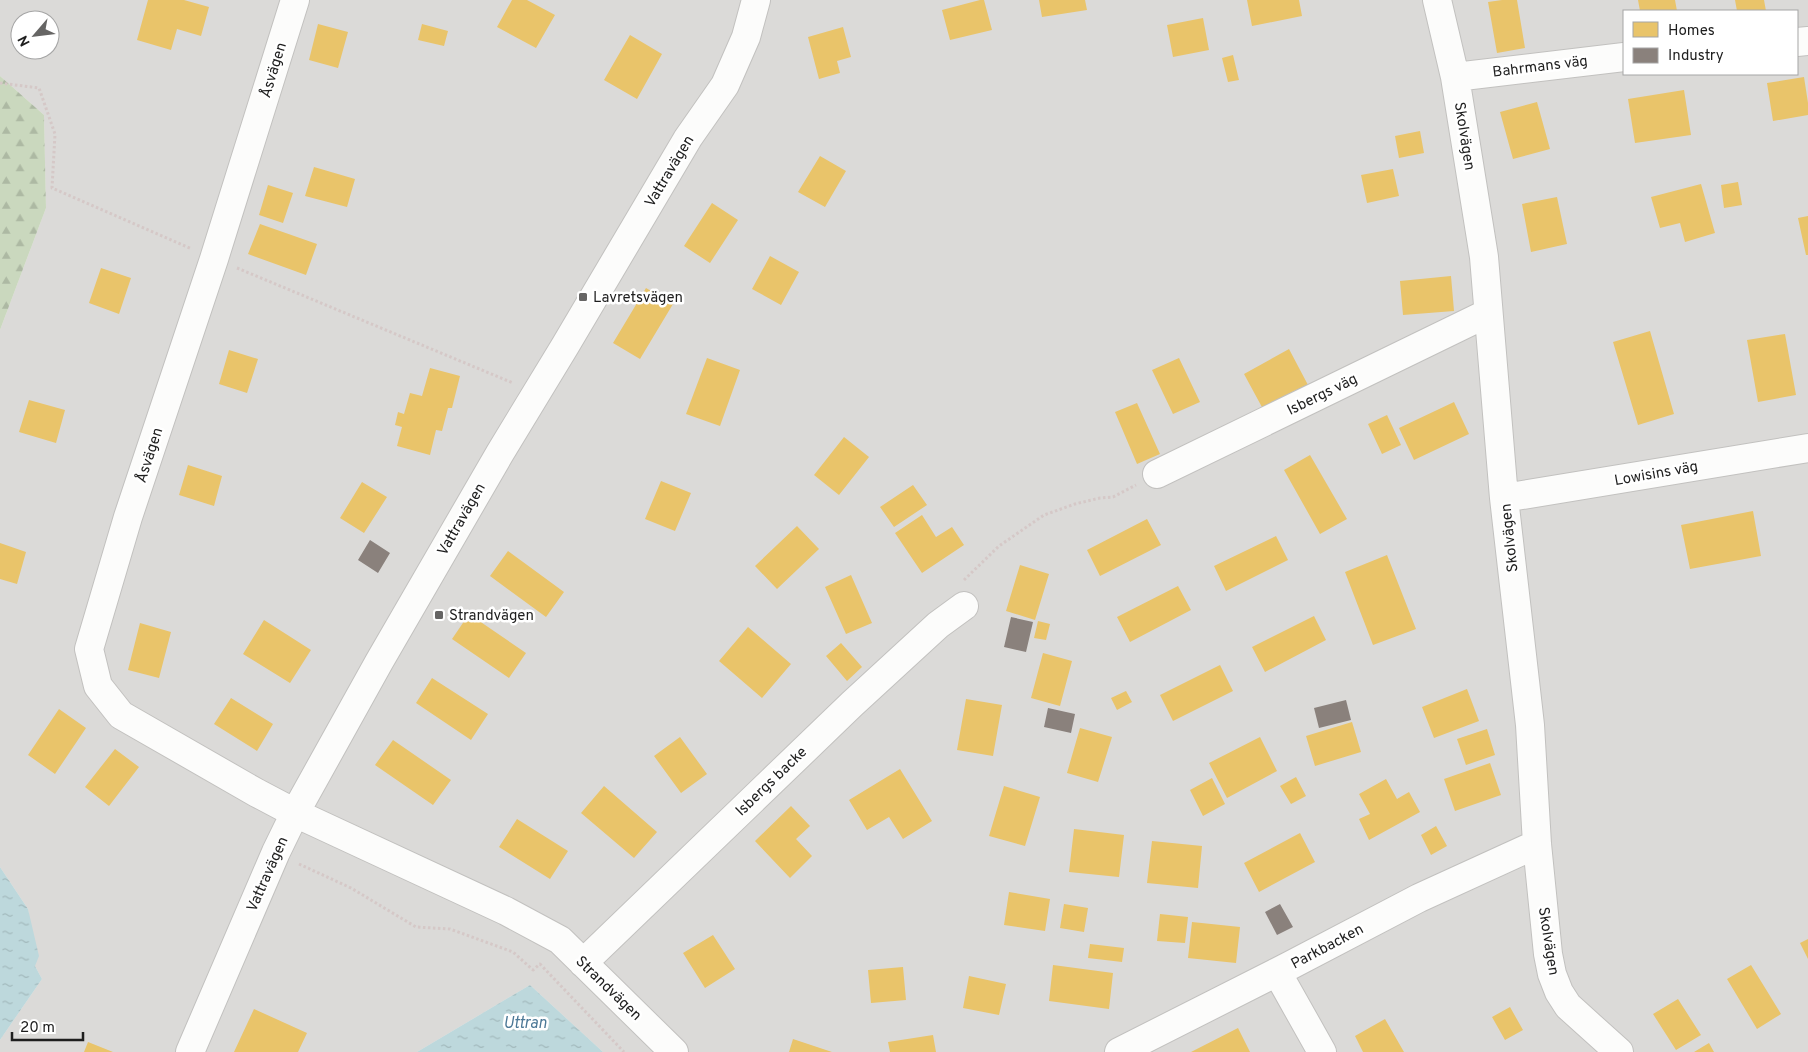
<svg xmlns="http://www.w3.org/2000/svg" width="1808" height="1052" viewBox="0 0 1808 1052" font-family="Overpass,sans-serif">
<defs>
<pattern id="forest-firs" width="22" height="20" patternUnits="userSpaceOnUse" patternTransform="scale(1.25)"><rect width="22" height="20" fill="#cad8be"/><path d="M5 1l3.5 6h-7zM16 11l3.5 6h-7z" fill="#adb9a3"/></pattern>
<pattern id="water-ripples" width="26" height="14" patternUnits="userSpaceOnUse" patternTransform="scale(1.25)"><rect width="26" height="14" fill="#bdd8dc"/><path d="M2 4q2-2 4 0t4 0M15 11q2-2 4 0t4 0" fill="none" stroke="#a2b9bc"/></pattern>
</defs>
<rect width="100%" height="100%" fill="#eceae7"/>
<path fill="#dbdad8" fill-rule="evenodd" d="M0,0H1808V1052H603L530,985L417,1052H0V1040L42,979L35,966L28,909L0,867V330L46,208L44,115L0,76ZM1624,11H1797V74H1624ZM20,20H50V50H20Z"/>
<path fill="url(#forest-firs)" d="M0,76L44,115L46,208L0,330Z"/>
<path fill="url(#water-ripples)" d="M0,867L28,909L39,956L35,966L42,979L0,1040Z
M530,985L603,1052H417Z"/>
<path fill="#e9c46a" d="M148,0H184L209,7L201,36L177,29L171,50L137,40Z
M512,0H527L555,15L536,48L497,27Z
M980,0H984L992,30L950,40L942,10Z
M1039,0H1085L1087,10L1042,17Z
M1247,0H1299L1302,16L1252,26Z
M1502,0H1517L1525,48L1497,53L1488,2Z
M1638,0H1675L1677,11H1640Z
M1735,0H1764L1766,11H1737Z
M1203,18L1209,50L1173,57L1167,25Z
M318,24L348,32L338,68L309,60Z
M422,24L448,31L444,46L418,40Z
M843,27L851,57L837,61L840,73L819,79L808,37Z
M630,35L662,54L637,99L604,80Z
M1233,55L1239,80L1228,82L1222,58Z
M1804,77L1808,103V115L1773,121L1767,83Z
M1684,90L1691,135L1635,143L1628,99Z
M1537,102L1550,149L1513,159L1500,112Z
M1420,131L1424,153L1399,158L1395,136Z
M820,156L846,171L825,207L798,192Z
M314,167L355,179L347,207L305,196Z
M1393,169L1399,196L1367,203L1361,175Z
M1738,182L1742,205L1724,208L1721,185Z
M1701,184L1715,233L1685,242L1680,223L1660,228L1651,197Z
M268,185L293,193L283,223L259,215Z
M1557,197L1567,244L1531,252L1522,204Z
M712,203L738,220L710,263L684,246Z
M1808,216V255H1806L1798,218Z
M260,224L317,244L306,275L248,254Z
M770,256L799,272L781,305L752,289Z
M101,268L131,278L119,314L89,303Z
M1451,276L1454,311L1403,315L1400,281Z
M646,288L673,304L640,359L613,343Z
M1650,331L1674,414L1638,425L1613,342Z
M1785,334L1796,395L1758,402L1747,340Z
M1289,349L1308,385L1263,409L1244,374Z
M229,350L258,359L247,393L219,384Z
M707,358L740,370L720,426L686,414Z
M1179,358L1200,402L1173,414L1152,370Z
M430,368L460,376L452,408H448L442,431L436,430L430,455L397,446L402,427L395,425L398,412L404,414L410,393L422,396Z
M29,400L65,410L56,443L19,432Z
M1454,402L1469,434L1414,460L1399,428Z
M1137,403L1160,454L1137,464L1115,412Z
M1387,415L1401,445L1382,454L1368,424Z
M844,437L869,457L839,495L814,475Z
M1310,455L1347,519L1320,534L1284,470Z
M188,465L222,476L214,506L179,495Z
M661,481L691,493L675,531L645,519Z
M362,482L387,497L364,533L340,518Z
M913,485L927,505L894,527L880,507Z
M1753,511L1761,556L1690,569L1681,525Z
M922,515L936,537L952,527L964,545L922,573L895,533Z
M1147,519L1161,545L1100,576L1087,550Z
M797,526L819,549L777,589L755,566Z
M1276,536L1288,560L1226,591L1214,566Z
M0,543L26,552L17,584L0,579Z
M508,551L564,592L546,617L490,576Z
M1387,555L1416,629L1373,645L1345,572Z
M1020,565L1049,574L1035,620L1006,611Z
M851,575L872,623L846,634L825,587Z
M1178,586L1191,610L1130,642L1117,617Z
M469,614L526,653L509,678L452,639Z
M1314,616L1326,640L1265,672L1252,647Z
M264,620L311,650L290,683L243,654Z
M1038,621L1050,624L1046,640L1034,638Z
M140,623L171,632L159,678L128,670Z
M748,627L791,664L762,698L719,661Z
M841,643L862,667L847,681L826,656Z
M1043,653L1072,661L1060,706L1031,698Z
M1220,665L1233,691L1173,721L1160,695Z
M432,678L488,714L471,740L416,703Z
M1467,689L1479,721L1434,738L1422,707Z
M1126,691L1132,702L1117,710L1111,698Z
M231,698L273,724L257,751L214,724Z
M966,699L1002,705L993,756L957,750Z
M59,709L86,728L55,774L28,755Z
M1352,722L1361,752L1315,766L1306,736Z
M1080,728L1112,737L1098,782L1067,773Z
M1487,729L1495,755L1466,765L1457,739Z
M680,737L707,774L681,793L654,756Z
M1260,737L1277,771L1227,798L1209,763Z
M393,740L451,780L433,805L375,765Z
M115,749L139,767L109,806L85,787Z
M1490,763L1501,795L1455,811L1444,779Z
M900,769L932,821L903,839L889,817L867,830L849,800Z
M1296,777L1306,796L1291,804L1280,786Z
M1212,778L1225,804L1203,816L1190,790Z
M1386,779L1397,799L1409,792L1420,812L1369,840L1359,819L1370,814L1359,794Z
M604,786L657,832L634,858L581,813Z
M1004,786L1040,797L1025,846L989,836Z
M791,806L810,826L796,839L812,856L790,878L755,841Z
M517,819L568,851L550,879L499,847Z
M1436,826L1447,846L1431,855L1421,835Z
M1074,829L1124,835L1119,877L1069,872Z
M1300,833L1315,862L1259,892L1244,863Z
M1152,841L1202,846L1198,888L1147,883Z
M1009,892L1050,899L1045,931L1004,925Z
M1064,904L1088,908L1084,932L1060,928Z
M1160,914L1188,917L1185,943L1157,941Z
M1192,922L1240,927L1236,963L1188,958Z
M713,935L735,969L705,988L683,953Z
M1808,939V959L1800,943Z
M1090,944L1124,948L1122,962L1088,958Z
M1053,965L1113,973L1109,1009L1049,1001Z
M1751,965L1781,1014L1757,1029L1727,979Z
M903,967L906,1000L871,1003L868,970Z
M969,976L1006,984L999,1015L963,1008Z
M1678,999L1701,1035L1676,1050L1653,1014Z
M1510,1007L1523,1030L1505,1040L1492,1017Z
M254,1009L307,1033L298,1052H234Z
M1385,1019L1404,1052H1363L1355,1036Z
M1238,1028L1250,1052H1191Z
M933,1035L936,1052H890L888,1042Z
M793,1039L832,1052H789Z
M88,1042L113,1052H84Z
M1709,1043L1714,1052H1694Z"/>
<path fill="#8a817c" d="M370,540L390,553L378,573L358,560Z
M1011,617L1033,622L1026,652L1004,647Z
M1346,700L1351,720L1319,728L1314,708Z
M1048,708L1075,714L1071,733L1044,727Z
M1280,904L1293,927L1277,935L1265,912Z"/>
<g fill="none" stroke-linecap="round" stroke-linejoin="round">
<g stroke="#c2c1bf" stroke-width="30">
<path id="minor" d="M295,0L214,259L128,517L89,649L98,686L121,715L257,793L295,813L506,911L560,940L674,1052
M1437,0L1455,77L1484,257L1504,498L1530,725L1537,844L1548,954L1552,974L1559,992L1568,1006L1619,1052
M1797,42L1808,41
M1455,77L1624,57
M1157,474L1488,313
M1504,498L1808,448
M583,963L852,704L938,625L964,606
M1277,972L1322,1052
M190,1052L276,852L295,813L379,662L500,453L565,346L688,138L725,85L746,37L756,0
M1119,1052L1289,966L1419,898L1537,844"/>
</g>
<path stroke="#d5c8c7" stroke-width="3" stroke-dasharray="2.5 2.5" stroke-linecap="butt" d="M0,83L39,88L55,134L52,188L192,249
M237,268L513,383
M964,580L999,546L1044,515L1075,504L1100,498L1113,497L1136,485
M299,864L351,888L416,927L450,929L513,952L533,970L540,964L624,1052"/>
<use href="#minor" stroke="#fcfcfb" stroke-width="28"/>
</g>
<g fill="#666564" stroke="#fff" stroke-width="2">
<rect x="578" y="292" width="10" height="10" rx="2.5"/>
<rect x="434" y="610" width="10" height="10" rx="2.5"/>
</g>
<g text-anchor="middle" stroke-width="5" stroke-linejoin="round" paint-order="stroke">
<g font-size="15" fill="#1e1e1e" stroke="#fff">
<text transform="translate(1540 66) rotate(-7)" y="5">Bahrmans väg</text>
<text transform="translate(273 70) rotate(-73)" y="5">Åsvägen</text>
<text transform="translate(1465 136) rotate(81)" y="5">Skolvägen</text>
<text transform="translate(669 171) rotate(-59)" y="5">Vattravägen</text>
<text transform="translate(1322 394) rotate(-26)" y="5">Isbergs väg</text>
<text transform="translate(149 455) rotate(-72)" y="5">Åsvägen</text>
<text transform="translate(1656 473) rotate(-10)" y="5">Lowisins väg</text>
<text transform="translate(461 519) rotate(-60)" y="5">Vattravägen</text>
<text transform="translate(1509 538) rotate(-96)" y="5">Skolvägen</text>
<text transform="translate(771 781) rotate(-44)" y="5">Isbergs backe</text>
<text transform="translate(267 874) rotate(-66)" y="5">Vattravägen</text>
<text transform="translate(1549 941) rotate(81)" y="5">Skolvägen</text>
<text transform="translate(1327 946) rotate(-28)" y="5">Parkbacken</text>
<text transform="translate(609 988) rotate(44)" y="5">Strandvägen</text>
</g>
<g font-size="15" fill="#1e1e1e" stroke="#fff" text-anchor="start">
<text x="593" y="302">Lavretsvägen</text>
<text x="449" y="620">Strandvägen</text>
</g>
<g font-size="16" font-style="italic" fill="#4c7896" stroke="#fff">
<text x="525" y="1028">Uttran</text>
</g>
</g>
<rect x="1623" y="10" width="175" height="65" fill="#ffffff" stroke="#a5a5a5"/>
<rect x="1633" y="22" width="25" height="15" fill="#e9c46a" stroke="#a5a5a5"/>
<text x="1668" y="35" font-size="15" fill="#1e1e1e">Homes</text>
<rect x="1633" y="48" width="25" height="15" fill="#8a817c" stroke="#a5a5a5"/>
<text x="1668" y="60" font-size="15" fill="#1e1e1e">Industry</text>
<g transform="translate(35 35) rotate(242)"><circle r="24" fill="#ffffff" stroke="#a5a5a5"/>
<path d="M0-4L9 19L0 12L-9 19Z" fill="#666564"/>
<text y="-8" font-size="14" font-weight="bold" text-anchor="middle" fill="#1e1e1e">N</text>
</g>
<path d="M12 1032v8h71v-8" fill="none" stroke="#1e1e1e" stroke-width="2.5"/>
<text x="20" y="1032" font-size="15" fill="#1e1e1e" stroke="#ffffff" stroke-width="4" paint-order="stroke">20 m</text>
</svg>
